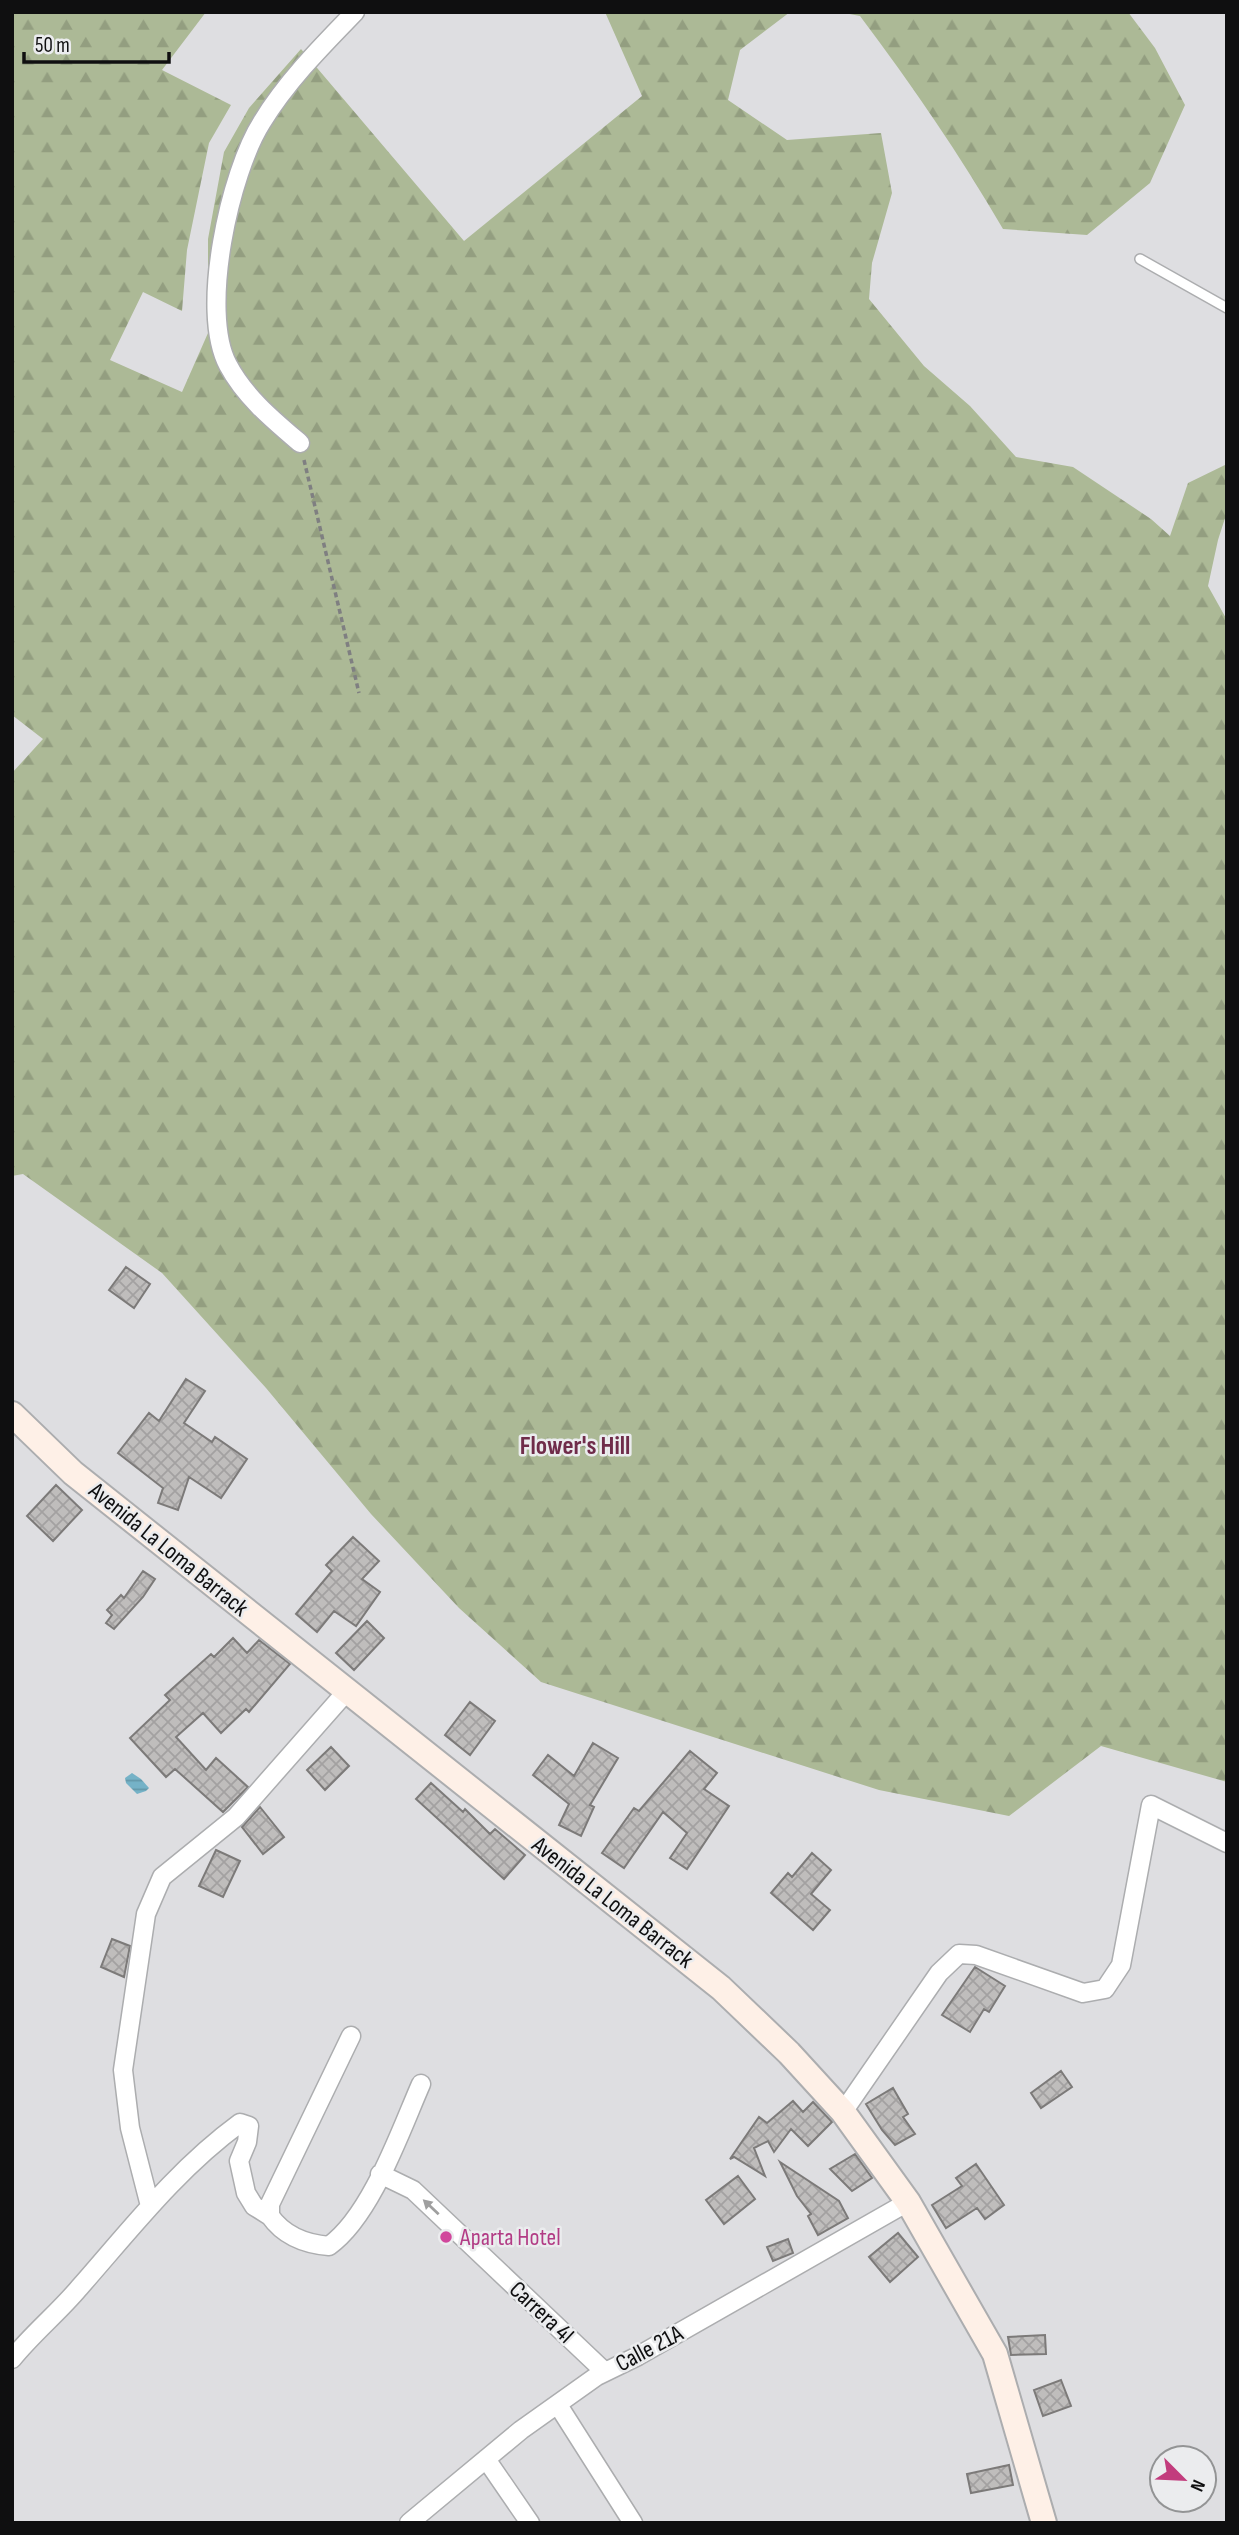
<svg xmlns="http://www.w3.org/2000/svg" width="1239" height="2535" viewBox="0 0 1239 2535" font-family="'Sofia Sans Condensed',sans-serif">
<defs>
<pattern id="forest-firs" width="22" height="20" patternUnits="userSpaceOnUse" patternTransform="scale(1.75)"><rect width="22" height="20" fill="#acb996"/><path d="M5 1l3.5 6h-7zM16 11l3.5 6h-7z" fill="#939e80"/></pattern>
<pattern id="water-rules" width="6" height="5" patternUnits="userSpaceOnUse" patternTransform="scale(1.75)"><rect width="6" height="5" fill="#75b2c7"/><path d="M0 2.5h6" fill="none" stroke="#6498aa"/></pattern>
<pattern id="building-cross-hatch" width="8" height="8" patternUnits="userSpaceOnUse" patternTransform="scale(1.75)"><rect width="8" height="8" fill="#bfbdbc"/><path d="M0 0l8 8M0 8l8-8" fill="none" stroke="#a3a1a1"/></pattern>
</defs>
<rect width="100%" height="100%" fill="#dedee1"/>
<path fill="url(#forest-firs)" d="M12,12H206L162,70L231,105L209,143L187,250L182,311L143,292L110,360L182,392L208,333V239L224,152L249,108L301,49L464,241L642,96L605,12H790L740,50L728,100L787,140L881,133L892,193L872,263L869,299L924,366L970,406L1016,457L1073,467L1151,519L1170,536L1188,483L1227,464V512L1218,540L1208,586L1227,620V1782L1101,1746L1009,1816L879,1790L541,1682L459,1608L371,1514L266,1388L162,1273L23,1174L12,1176V773L43,739L12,715Z
M839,12H1128L1155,48L1185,105L1150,183L1087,235L1003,229C960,155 912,85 860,16Z"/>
<path fill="url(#water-rules)" d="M132,1773L141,1779L149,1788L146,1791L137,1794L126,1783L125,1778Z"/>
<path fill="url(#building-cross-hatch)" stroke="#7c7a79" stroke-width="2" d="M126,1267L150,1284L134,1308L109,1290Z
M186,1379L205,1391L184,1423L212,1442L215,1437L247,1459L221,1498L189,1477L178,1510L158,1503L163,1488L118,1453L149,1413L159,1421Z
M56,1485L82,1510L53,1541L27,1516Z
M353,1537L379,1561L362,1579L380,1592L356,1626L334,1611L317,1632L296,1614L332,1571L326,1565Z
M143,1571L155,1579L143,1597L114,1629L106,1623L112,1615L107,1610L121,1595L124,1598Z
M367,1621L384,1638L354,1670L336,1653Z
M233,1638L247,1653L259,1640L290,1664L249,1712L246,1709L221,1733L203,1713L176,1737L206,1770L216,1758L248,1787L223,1812L175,1769L166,1777L130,1738L170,1700L165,1695L211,1654L214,1657Z
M470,1702L495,1721L470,1755L445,1735Z
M593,1743L618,1758L590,1805L594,1807L581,1836L559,1825L569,1804L533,1775L548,1755L574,1776Z
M331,1747L349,1766L325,1790L307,1770Z
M690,1751L717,1773L704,1789L729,1806L687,1869L670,1858L687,1833L663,1812L624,1868L602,1853L634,1808L639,1811Z
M431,1783L463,1812L465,1809L490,1834L495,1829L525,1855L504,1879L416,1799Z
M260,1807L284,1837L263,1854L242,1827Z
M216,1850L240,1861L223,1897L199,1886Z
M812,1853L831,1870L811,1894L830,1910L813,1930L771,1893L788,1873L792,1877Z
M112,1939L130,1946L124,1977L101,1967Z
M975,1967L1005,1986L989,2012L984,2009L970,2032L942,2015Z
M1061,2071L1072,2087L1041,2108L1031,2093Z
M893,2088L908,2114L903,2117L915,2134L895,2145L882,2130L866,2104Z
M793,2101L803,2112L813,2102L832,2122L808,2146L791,2129L774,2152L768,2141L754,2148L765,2176L734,2157L730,2159L759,2117L767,2123Z
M855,2154L872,2178L852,2191L830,2169Z
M780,2162L839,2201L848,2218L818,2235L808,2216L811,2214L797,2196Z
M976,2164L1004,2205L985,2219L977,2208L946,2228L932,2205L962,2186L956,2178Z
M738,2176L755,2199L724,2224L706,2200Z
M898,2233L918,2257L890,2282L869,2257Z
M788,2239L793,2253L773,2261L767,2247Z
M1045,2335L1046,2354L1011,2355L1008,2337Z
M1061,2380L1071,2406L1043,2416L1034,2390Z
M1009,2465L1013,2485L971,2493L967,2474Z"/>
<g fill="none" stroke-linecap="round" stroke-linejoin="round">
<g stroke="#acadaf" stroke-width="12">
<path id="service" d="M1140,259L1227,308"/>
</g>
<g stroke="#acadaf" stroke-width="21">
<path id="minor" d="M300,443C273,420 245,397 228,365C199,311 230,172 262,122C287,81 322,46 355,12
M351,2036L270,2204V2216C284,2236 305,2244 329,2246C371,2216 400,2132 421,2084
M843,2112L939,1973L959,1954L976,1955L1083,1993L1105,1989L1121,1965L1151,1805L1227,1843
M380,2174L413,2190L605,2372
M150,2206L130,2128L123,2070L146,1914L162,1877L236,1817L347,1691
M12,2359C33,2333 58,2313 79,2288C130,2230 177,2169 240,2123L249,2126L247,2142L239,2161L246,2193L254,2206L270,2216
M558,2405L633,2523
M486,2459L530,2523
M409,2523L521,2430L597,2376L638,2356L908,2202"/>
</g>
<g stroke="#acadaf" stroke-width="28">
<path id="secondary" d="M12,1414L73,1473L721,1988L789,2053L843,2112L908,2202L995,2354L1044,2523"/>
</g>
<path stroke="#7f7f81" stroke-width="3.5" stroke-dasharray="5 3.5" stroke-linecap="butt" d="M304,460L359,693"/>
<use href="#service" stroke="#fff" stroke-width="9"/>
<use href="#minor" stroke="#fff" stroke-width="18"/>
<use href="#secondary" stroke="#fef0e7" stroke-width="24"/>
</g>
<defs><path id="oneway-solid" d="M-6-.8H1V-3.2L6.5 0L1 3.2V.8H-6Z" transform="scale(1.75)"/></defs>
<use fill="#9f9f9f" href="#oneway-solid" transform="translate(431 2207) rotate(-137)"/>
<circle fill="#d1479c" stroke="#ebecee" stroke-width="2.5" cx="446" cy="2237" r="7"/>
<g text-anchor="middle" stroke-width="5" stroke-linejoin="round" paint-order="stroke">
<g font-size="24" fill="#0f0f10" stroke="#ebecee">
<text transform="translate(169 1549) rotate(39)" y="8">Avenida La Loma Barrack</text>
<text transform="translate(613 1902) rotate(38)" y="8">Avenida La Loma Barrack</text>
<text transform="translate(542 2312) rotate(43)" y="8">Carrera 4I</text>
<text transform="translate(649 2348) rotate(-28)" y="8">Calle 21A</text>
</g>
<g font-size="24" fill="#b23c85" stroke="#ebecee" text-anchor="start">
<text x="460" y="2245">Aparta Hotel</text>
</g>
<g font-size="26" font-weight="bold" fill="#6f2c4a" stroke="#ebecee">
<text x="575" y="1454">Flower's Hill</text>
</g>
</g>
<rect width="1239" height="2535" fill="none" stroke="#0f0f10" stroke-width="28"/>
<g transform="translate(1183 2479) rotate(114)"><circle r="33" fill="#ebecee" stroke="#939495" stroke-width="2"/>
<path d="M0-5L12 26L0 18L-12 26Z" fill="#c23c7d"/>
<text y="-10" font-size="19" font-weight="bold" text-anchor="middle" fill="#0f0f10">N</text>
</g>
<path d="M24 52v10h145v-10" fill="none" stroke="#0f0f10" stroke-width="3.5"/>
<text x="35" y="52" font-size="21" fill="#0f0f10" stroke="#ebecee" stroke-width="5" paint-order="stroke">50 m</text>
</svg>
